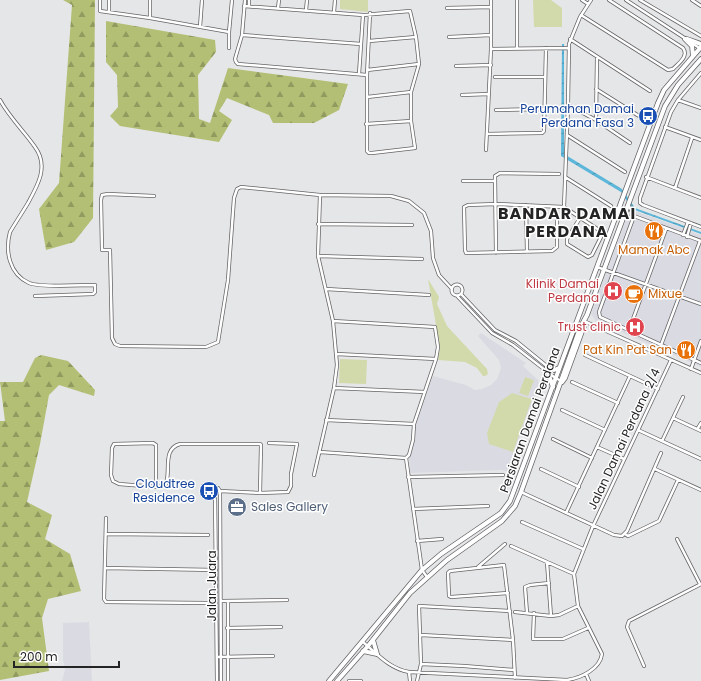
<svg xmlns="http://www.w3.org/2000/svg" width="701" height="681" viewBox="0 0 701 681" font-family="Poppins,sans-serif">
<defs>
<pattern id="forest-firs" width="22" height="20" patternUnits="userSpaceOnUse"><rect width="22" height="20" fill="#b3bf74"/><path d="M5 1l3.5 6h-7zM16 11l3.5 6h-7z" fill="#919b5f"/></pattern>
<pattern id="water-waves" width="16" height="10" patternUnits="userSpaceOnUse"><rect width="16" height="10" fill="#5cb7da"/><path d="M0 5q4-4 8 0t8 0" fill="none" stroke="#4c95b1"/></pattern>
</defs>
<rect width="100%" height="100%" fill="#e5e6e7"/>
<path fill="#dadae3" d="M635,211L701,235V367L596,321L591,314L626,220Z
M481,333L526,363L523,366L538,380L539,384L507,471L501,470L410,473L409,457L415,440V427L433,376L466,385L475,390L482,389L491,385L497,379L501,368L499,360L478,336Z
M89,622L92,681H62L65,670L63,659V623Z"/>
<path fill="#d2daab" d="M340,0H368V12L340,9Z
M533,0H551L562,8V27H534Z
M428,279L439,297L437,304L447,326L487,369L488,374L485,376H483L477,368L465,362L438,360L440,348Z
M340,359L367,360L366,384L339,383Z
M525,377L534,380L528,396L519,393Z
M512,393L532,399L513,452L489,444L487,433L499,402Z"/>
<path fill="url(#forest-firs)" d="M63,0H95L93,218L74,242L46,250L39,209L59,183L72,5Z
M106,21L215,40L216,52L198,75L199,119L210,123L228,68L348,84L339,110L314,123H273L269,115L227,98L219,111L232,120L219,142L120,126L110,116L118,107L117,75L106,62Z
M41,355L68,361L95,390L94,396L59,385L49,395L40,444L27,502L52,515L45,539L70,554L81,591L48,599L42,618L49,671L0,680V421H5L0,382H23L35,358Z"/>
<path fill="url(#water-waves)" d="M562,44H564V154L622,189L635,208L701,232V234L632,209L621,192L561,156Z"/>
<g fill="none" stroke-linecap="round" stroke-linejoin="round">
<g stroke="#646466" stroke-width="4">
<path id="street" d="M100,0V11L150,18L229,32L232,0
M150,0V18
M245,0L242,35L235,59L236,62L238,64L367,75
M582,0L588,4
M626,0L686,39
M640,0L701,36
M692,0L701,6
M244,6L363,15L410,11L416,37L419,64L411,92V121L415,148L372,153H369L367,151V75L370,13
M249,6V0
M278,8L279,0
M447,8L491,7
M306,10L307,0
M109,12V0
M334,12L335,0
M581,15L668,70L673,69C679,63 689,56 683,48L609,0
M200,27L202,0
M242,35L361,44
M449,37L491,35
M570,39L650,91
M369,41L416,37
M690,42L701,49
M229,48V32
M517,48V0
M491,49L568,48
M456,66L491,65
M367,70L419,64
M701,73L678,100L671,112L640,198V203L643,205L701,227
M359,74L363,15
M495,77H545
M596,89L639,116
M462,95L489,94
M367,97L411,92
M0,100C9,117 24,131 35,147C49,166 38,185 28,203C22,213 16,222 10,232C5,251 9,274 29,283C42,288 80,285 95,285V292L93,294L35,296
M678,100L701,108
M568,105L596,120L630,143
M496,110L545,109
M596,120L597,58
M366,124L411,121
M665,127L701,140
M487,134L542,133L544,131L546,48
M567,135L625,172
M486,150L491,49V0
M565,177L611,206
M646,177L701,198
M463,181H495
M675,188L692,138
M154,196L108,194L102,195L101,200L102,250H110L112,338L115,344L120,346L206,347L218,342L228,280L234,198L237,189L241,187L320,195L391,196L409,201L424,213L431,231L433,258L439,275L452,289
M526,205L527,252
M629,206L634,216
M564,207L568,105L569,44L580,17L591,0
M564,207L608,236
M634,216L599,312L600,317L701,363
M557,217V247L552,251L466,253L465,250L464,207L468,205L496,204L564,207
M580,218L567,239V244L588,257L592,255L603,233
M624,218L634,216L701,241
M318,224L412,225
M683,235L688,222
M687,237L691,223
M496,253L495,176L500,173L559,174
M318,256L422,259
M597,267L701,304
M451.5 290a5.5 5.5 0 1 1 11 0a5.5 5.5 0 1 1-11 0Z
M326,289L429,295
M461,294L495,330L516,341L548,367
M457,296L492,333L513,345L554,377L561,381
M333,321L435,327L438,347L436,359L414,424L413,440L409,455L406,458
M586,322L701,373
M629,330L666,229
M661,345L700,241
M337,354L436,359
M585,355L658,389
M691,369L701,341
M572,382L618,403
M334,388L425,392
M562,410L605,430
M673,418L701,431
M326,420L414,424
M698,428L701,423
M638,430L701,459
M553,439L592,458
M662,441L683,397
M597,447L624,459
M320,452L406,458
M406,458L422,570L427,577
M541,469L579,487
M655,469L701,490
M314,475L334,388L337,365L333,321L318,256L320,195
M408,477L503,475
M156,487V445L153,443L114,444L112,448L111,475L113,481L119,484L156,487L164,486L166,484C171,470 162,449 180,444H260L261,445L260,493
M220,491L221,681
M521,492L614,535L622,536L627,531L661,453
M413,509L488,506
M566,513L630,376
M106,518L104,599L106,602L207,603
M522,522L583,549
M106,534L208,535
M625,534L628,536L659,521L678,480
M677,539L700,584
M417,541L442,539
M511,546L574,574
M547,562L551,616
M478,567L505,544
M105,568L216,570
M508,593L451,597L449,596L448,573L450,571L504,565L513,640L515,678
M222,601L287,600
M228,601V681
M515,612L551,616L559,615L578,606
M527,613L525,587L530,585L549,583
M534,613L533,639H563L588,628
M227,628L281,627
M421,635L513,640
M363,642C377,654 390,669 409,672L567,680C581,678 600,669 602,654L578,606L574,574L593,526L671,360
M217,657L273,656
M421,664L464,666L514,670
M644,666L627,627L629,621L701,584
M409,672L410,681
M586,674L589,681
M217,681L215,494L214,491L218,488L220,491L260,493L288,492L291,486V474L297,444L269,443
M349,681H361
M417,681L421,664L419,606L510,611"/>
</g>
<g stroke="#646466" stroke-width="5.5">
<path id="secondary" d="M685,39L692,46L693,56
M687,39L701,44
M547,367L554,370L559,368
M548,373L553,387
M562,382L565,378L585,323
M373,640L377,654
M363,651L377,654
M329,681L422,570L441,554L501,513L510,501L658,103L664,90L701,47
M337,681L368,646L410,593L447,560L502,521L515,506L521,492L580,328L587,315L665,106L678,85L701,59"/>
</g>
<use href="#street" stroke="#fff" stroke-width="2.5"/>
<use href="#secondary" stroke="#fff" stroke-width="4"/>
</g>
<defs>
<g id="bus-disc" transform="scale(1)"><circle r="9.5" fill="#1a4fb4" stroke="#fff"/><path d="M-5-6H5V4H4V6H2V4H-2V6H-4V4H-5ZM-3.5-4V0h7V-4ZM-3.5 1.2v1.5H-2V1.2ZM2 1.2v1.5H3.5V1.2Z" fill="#fff"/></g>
<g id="restaurant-disc" transform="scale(1)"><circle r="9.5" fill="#e8710a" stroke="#fff"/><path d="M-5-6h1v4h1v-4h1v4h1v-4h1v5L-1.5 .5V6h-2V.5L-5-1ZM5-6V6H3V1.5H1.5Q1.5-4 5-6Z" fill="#fff"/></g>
<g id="hospital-disc" transform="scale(1)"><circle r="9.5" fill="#e0444e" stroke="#fff"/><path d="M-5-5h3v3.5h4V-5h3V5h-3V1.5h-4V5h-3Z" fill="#fff"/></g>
<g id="cafe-disc" transform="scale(1)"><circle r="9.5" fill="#e8710a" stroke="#fff"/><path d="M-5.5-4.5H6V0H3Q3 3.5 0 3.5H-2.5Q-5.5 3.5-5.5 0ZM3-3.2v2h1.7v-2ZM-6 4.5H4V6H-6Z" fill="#fff"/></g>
<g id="office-disc" transform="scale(1)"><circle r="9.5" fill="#5c6f8a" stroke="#fff"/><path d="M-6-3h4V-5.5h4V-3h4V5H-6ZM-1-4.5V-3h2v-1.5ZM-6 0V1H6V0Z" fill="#fff"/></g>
</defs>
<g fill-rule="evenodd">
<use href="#bus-disc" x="648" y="116"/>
<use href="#restaurant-disc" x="654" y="231"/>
<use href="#hospital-disc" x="613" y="291"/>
<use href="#cafe-disc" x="634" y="294"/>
<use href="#hospital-disc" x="635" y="327"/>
<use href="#restaurant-disc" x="686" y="350"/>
<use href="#bus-disc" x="209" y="491"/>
<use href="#office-disc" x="237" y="507"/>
</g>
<g text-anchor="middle" stroke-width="3" stroke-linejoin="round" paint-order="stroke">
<g font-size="12" fill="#164399" stroke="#fff" text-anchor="end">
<text x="634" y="113">Perumahan Damai<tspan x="634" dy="14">Perdana Fasa 3</tspan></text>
<text x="195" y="488">Cloudtree<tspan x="195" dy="14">Residence</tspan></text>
</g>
<g font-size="12" fill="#c56008" stroke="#fff">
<text x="654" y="254">Mamak Abc</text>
<text x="648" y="298" text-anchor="start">Mixue</text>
<text x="672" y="354" text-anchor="end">Pat Kin Pat San</text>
</g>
<g font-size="12" fill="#be3a42" stroke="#fff" text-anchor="end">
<text x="599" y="288">Klinik Damai<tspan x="599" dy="14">Perdana</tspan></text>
<text x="621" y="331">Trust clinic</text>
</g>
<g font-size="12" fill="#242424" stroke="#fff">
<text transform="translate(530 420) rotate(-70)" y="4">Persiaran Damai Perdana</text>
<text transform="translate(624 439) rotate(-65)" y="4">Jalan Damai Perdana 2/4</text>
<text transform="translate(212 586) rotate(-90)" y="4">Jalan Juara</text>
</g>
<g font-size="12" fill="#4e5e75" stroke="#fff" text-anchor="start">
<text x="251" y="511">Sales Gallery</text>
</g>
<g font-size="16" font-weight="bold" letter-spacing="1" fill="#242424" stroke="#fff">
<text x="567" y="219">BANDAR DAMAI<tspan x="567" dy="18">PERDANA</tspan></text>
</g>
</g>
<path d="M14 661v6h105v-6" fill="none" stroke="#242424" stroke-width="2"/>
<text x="20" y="661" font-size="12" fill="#242424" stroke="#ffffff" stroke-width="3" paint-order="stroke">200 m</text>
</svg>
